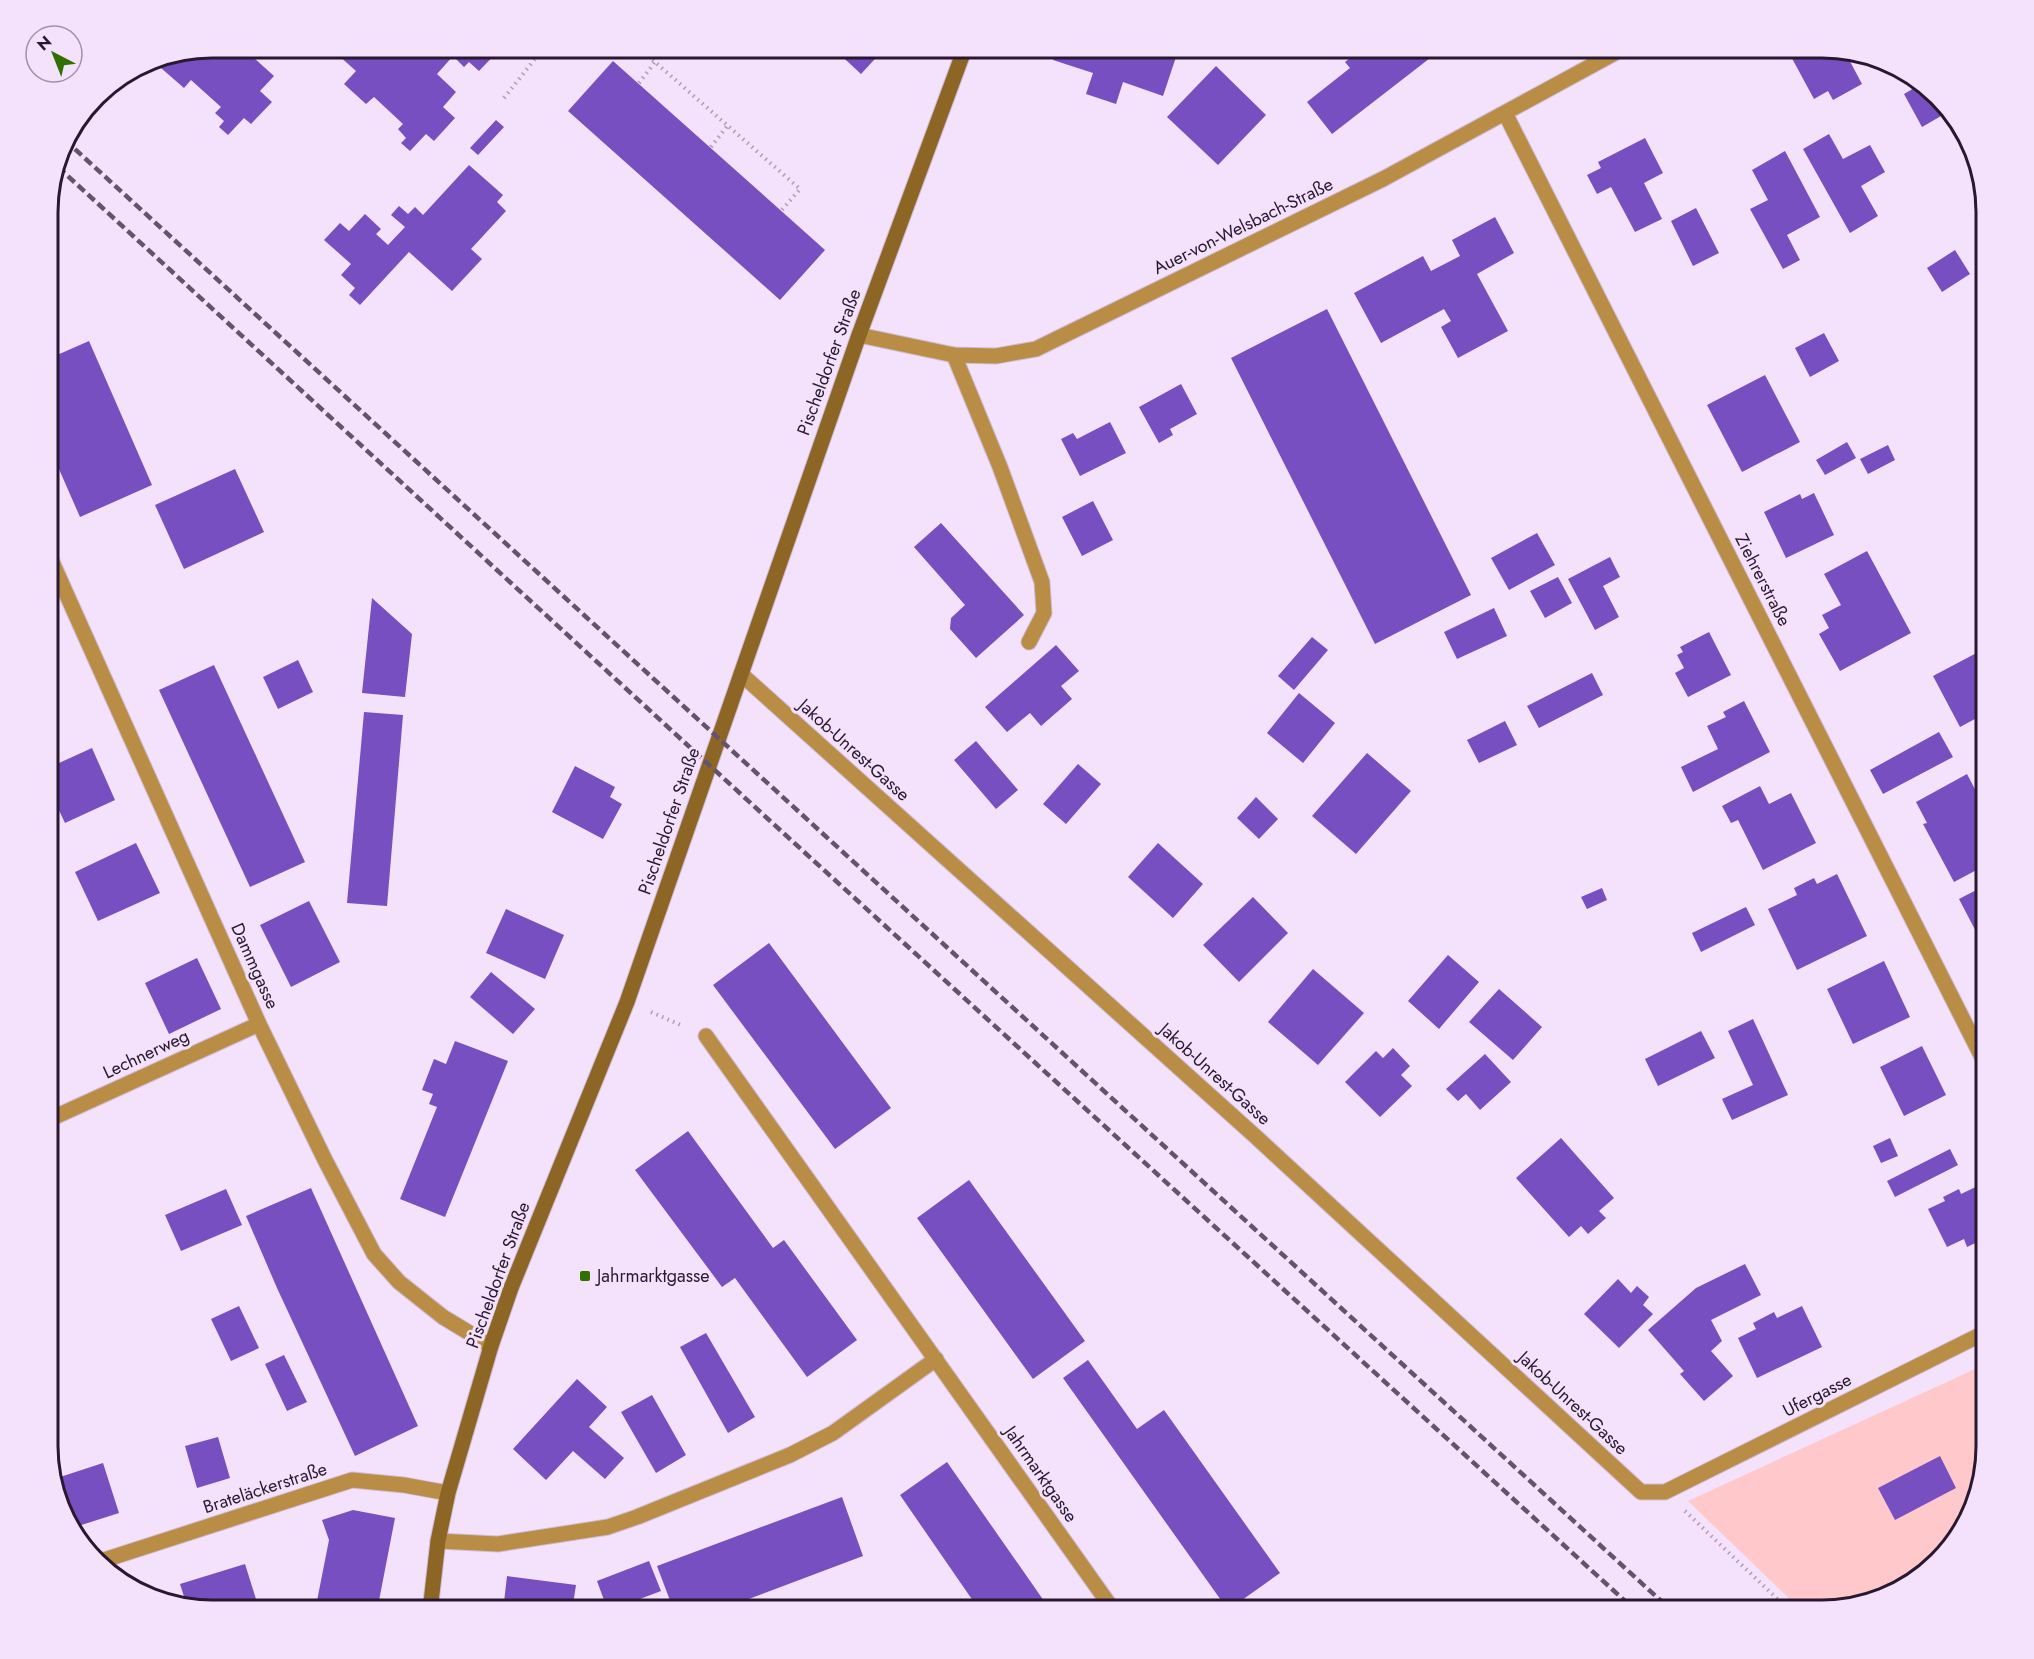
<svg xmlns="http://www.w3.org/2000/svg" width="2034" height="1659" viewBox="0 0 2034 1659" font-family="Jost,sans-serif">
<rect width="100%" height="100%" fill="#f4e1fb"/>
<path fill="#ffc9cb" d="M1986,1364V1447L1974,1509L1945,1555L1894,1594L1821,1611H1802L1688,1501Z"/>
<path fill="#774fc0" d="M213,48H263L254,58L274,76L260,91L272,102L251,124L244,118L228,135L219,127L224,121L215,113L221,107L191,80L184,88L161,68L172,56Z
M289,48H303L297,55Z
M343,48H501L479,71L469,62L464,67L453,56L437,74L456,92L443,107L455,118L434,141L426,134L410,151L401,143L406,138L398,129L403,124L374,97L366,104L344,84L356,71L337,54Z
M833,48H885L861,74Z
M1057,48H1179L1163,96L1123,82L1116,104L1086,94L1093,73L1053,60Z
M1363,48H1443L1332,134L1307,102L1350,68L1345,62Z
M1793,48H1822L1845,52L1862,84L1833,100L1828,91L1814,99L1788,51Z
M613,61L825,250L780,300L568,111Z
M1216,66L1266,115L1218,165L1167,117Z
M1921,84L1930,89L1948,112L1922,127L1904,94Z
M496,120L504,127L478,155L470,148Z
M1829,134L1843,159L1870,145L1885,172L1861,186L1878,216L1850,233L1803,149Z
M1645,138L1663,173L1644,183L1662,219L1635,232L1611,187L1597,194L1587,175L1601,168L1598,162Z
M1785,151L1820,217L1787,235L1800,260L1783,269L1750,209L1768,200L1752,170Z
M469,165L503,195L497,202L506,211L471,249L482,259L452,291L409,252L360,305L349,295L355,288L341,275L351,264L324,240L340,223L349,231L365,214L381,229L376,234L388,245L405,227L391,215L399,206L408,214L415,207L423,215Z
M1696,208L1719,253L1693,266L1671,221Z
M1495,217L1514,253L1477,274L1508,331L1458,358L1441,327L1451,321L1444,309L1381,343L1354,293L1423,256L1431,271L1460,256L1452,240Z
M1955,250L1970,274L1942,292L1927,268Z
M1327,309L1471,595L1375,644L1231,358Z
M1824,333L1839,361L1810,377L1795,348Z
M89,341L152,485L80,517L48,444V359Z
M1765,375L1800,442L1742,472L1707,405Z
M1181,384L1197,414L1170,429L1173,435L1159,443L1139,407Z
M1110,422L1126,453L1080,476L1061,439L1073,433L1077,439Z
M1847,442L1856,458L1825,475L1816,460Z
M1888,445L1895,460L1868,474L1860,459Z
M235,469L264,532L184,569L155,505Z
M1814,493L1834,535L1786,558L1764,512L1800,494L1802,499Z
M1093,501L1113,540L1082,556L1062,517Z
M941,523L1024,615L976,658L950,629L951,618L965,605L914,547Z
M1537,533L1555,565L1509,590L1491,558Z
M1867,551L1911,633L1840,671L1819,634L1829,628L1822,615L1841,605L1824,574Z
M1610,557L1620,577L1603,586L1619,617L1595,630L1568,579Z
M1558,577L1572,603L1545,618L1530,591Z
M372,598L412,634L405,697L362,693Z
M1494,608L1507,636L1457,659L1444,632Z
M1709,632L1731,675L1688,697L1675,673L1684,668L1677,655L1683,652L1680,647Z
M1312,637L1328,650L1294,690L1278,676Z
M1056,645L1079,671L1061,686L1072,699L1041,726L1030,713L1007,732L985,707Z
M1986,648V713L1960,727L1933,676Z
M298,660L313,692L278,709L263,677Z
M214,665L305,862L250,887L159,690Z
M1592,673L1603,695L1539,728L1527,706Z
M1299,693L1335,723L1303,763L1267,733Z
M1744,701L1770,752L1693,792L1681,767L1718,749L1707,726L1726,717L1723,712Z
M364,712L403,715L387,906L347,903Z
M1505,721L1517,745L1479,763L1467,740Z
M1939,732L1953,757L1883,794L1870,770Z
M976,741L1018,790L996,809L954,760Z
M92,748L115,800L65,823L48,787V768Z
M1367,753L1411,791L1356,854L1312,816Z
M1078,764L1101,784L1066,824L1043,804Z
M575,766L615,787L610,797L622,804L603,839L552,812Z
M1967,774L1980,799L1977,801L1986,819V840L1976,845L1986,865L1954,882L1923,824L1927,823L1916,802Z
M1760,786L1769,804L1791,793L1816,843L1763,870L1738,820L1731,823L1722,806Z
M1256,797L1278,819L1259,839L1237,818Z
M48,815L59,837L48,843Z
M136,843L160,893L98,921L75,872Z
M1158,843L1203,884L1173,918L1128,877Z
M1837,874L1867,936L1797,970L1768,909L1797,895L1794,888L1814,878L1817,884Z
M1986,885V963L1977,947L1982,943L1959,899Z
M1602,888L1607,900L1587,909L1581,897Z
M1253,897L1288,933L1239,982L1203,945Z
M309,901L340,962L291,987L260,925Z
M1746,907L1755,925L1701,952L1692,933Z
M506,909L564,935L545,979L486,953Z
M769,943L891,1108L835,1149L713,985Z
M1448,955L1479,982L1439,1029L1408,1001Z
M197,958L221,1009L169,1034L145,983Z
M1884,961L1910,1017L1853,1044L1827,989Z
M1313,969L1364,1013L1318,1065L1268,1022Z
M491,972L535,1009L513,1034L470,997Z
M1499,989L1542,1027L1513,1060L1469,1022Z
M1753,1019L1788,1095L1732,1120L1722,1099L1753,1085L1728,1031Z
M1701,1031L1715,1058L1658,1086L1645,1059Z
M455,1041L508,1061L445,1217L400,1199L437,1107L429,1104L433,1094L422,1090L434,1059L446,1064Z
M1922,1046L1946,1095L1904,1116L1880,1067Z
M1393,1048L1410,1066L1401,1075L1412,1086L1380,1117L1345,1082L1376,1051L1383,1058Z
M1485,1054L1511,1082L1480,1110L1466,1094L1458,1101L1446,1089Z
M688,1131L773,1248L784,1240L857,1340L807,1377L735,1278L722,1287L635,1170Z
M1561,1138L1614,1198L1599,1211L1606,1218L1588,1234L1581,1226L1569,1237L1516,1178Z
M1890,1138L1898,1156L1881,1163L1873,1146Z
M1950,1149L1958,1165L1895,1197L1887,1181Z
M969,1180L1085,1341L1033,1379L917,1218Z
M1984,1183L1986,1187V1238L1967,1247L1964,1239L1947,1247L1928,1209L1945,1201L1943,1197L1959,1189L1961,1194Z
M311,1188L418,1426L355,1456L277,1288L246,1216Z
M226,1189L242,1225L181,1251L165,1215Z
M1745,1264L1761,1295L1711,1320L1722,1341L1711,1351L1733,1376L1704,1401L1680,1374L1684,1371L1648,1330L1696,1288Z
M1618,1279L1631,1293L1637,1286L1649,1297L1643,1305L1653,1314L1619,1348L1584,1314Z
M239,1306L259,1348L231,1361L211,1319Z
M1802,1306L1822,1347L1757,1378L1738,1338L1756,1329L1753,1323L1774,1312L1777,1318Z
M706,1333L755,1417L728,1433L680,1347Z
M284,1355L307,1402L287,1411L265,1364Z
M1088,1360L1137,1429L1164,1410L1280,1573L1228,1610L1063,1378Z
M577,1379L607,1407L589,1427L624,1458L605,1479L573,1451L546,1480L513,1449Z
M652,1395L686,1455L656,1473L621,1412Z
M218,1437L230,1478L197,1488L185,1446Z
M1940,1456L1956,1488L1895,1520L1878,1488Z
M947,1462L1051,1611H980L900,1495Z
M103,1463L119,1513L72,1528L65,1519L54,1479Z
M842,1497L863,1556L717,1611H674L657,1566Z
M353,1510L395,1518L377,1611H315L329,1540L322,1520Z
M649,1561L661,1591L608,1611L597,1581Z
M245,1564L256,1599L218,1611L187,1606L180,1584Z
M507,1576L576,1585L572,1611H503Z
M164,1594L167,1602L149,1598Z"/>
<g fill="none" stroke-linecap="round" stroke-linejoin="round">
<g stroke="#cfbdd6" stroke-width="17">
<path id="service" d="M954,355L1000,467L1042,582L1044,613L1029,642"/>
</g>
<g stroke="#cfbdd6" stroke-width="17">
<path id="minor" d="M1505,113L1986,1065
M859,335L954,355L996,356L1036,349L1383,179L1624,48
M48,553L259,1024L325,1160L374,1254L399,1282L443,1317L491,1346
M741,674L1255,1136L1641,1492H1665L1986,1332
M706,1036L1114,1611
M48,1120L259,1024
M438,1541L498,1544L608,1527L637,1517L790,1455L833,1433L936,1359
M98,1562L352,1480L404,1485L448,1493"/>
</g>
<g stroke="#cfbdd6" stroke-width="17">
<path id="secondary" d="M430,1611L438,1541L448,1493L491,1346L511,1288L627,1002L859,335L965,48"/>
</g>
<path stroke="#ae9cb5" stroke-width="4" stroke-dasharray="1.5 4.5" stroke-linecap="butt" d="M639,48L800,189L781,211
M639,83L655,62
M504,98L538,55L539,48
M711,147L728,125
M651,1012L683,1026
M1685,1511L1790,1611"/>
<use href="#service" stroke="#ba8d47" stroke-width="15"/>
<use href="#minor" stroke="#ba8d47" stroke-width="15"/>
<use href="#secondary" stroke="#8d6626" stroke-width="15"/>
<path stroke="#65536c" stroke-width="4.5" stroke-dasharray="9 4.5" stroke-linecap="butt" d="M65,140L1672,1611
M58,167L768,819L1636,1611"/>
</g>
<rect fill="#316f01" stroke="#f4e1fb" stroke-width="2" x="579" y="1270" width="12" height="12" rx="3"/>
<g text-anchor="middle" stroke-width="6" stroke-linejoin="round" paint-order="stroke">
<g font-size="18" fill="#291830" stroke="#f4e1fb">
<text transform="translate(1243 226) rotate(-26)" y="6">Auer-von-Welsbach-Straße</text>
<text transform="translate(829 362) rotate(-70)" y="6">Pischeldorfer Straße</text>
<text transform="translate(1763 580) rotate(63)" y="6">Ziehrerstraße</text>
<text transform="translate(854 750) rotate(42)" y="6">Jakob-Unrest-Gasse</text>
<text transform="translate(669 821) rotate(-71)" y="6">Pischeldorfer Straße</text>
<text transform="translate(255 966) rotate(66)" y="6">Dammgasse</text>
<text transform="translate(146 1054) rotate(-25)" y="6">Lechnerweg</text>
<text transform="translate(1215 1074) rotate(42)" y="6">Jakob-Unrest-Gasse</text>
<text transform="translate(498 1275) rotate(-70)" y="6">Pischeldorfer Straße</text>
<text transform="translate(1817 1395) rotate(-27)" y="6">Ufergasse</text>
<text transform="translate(1573 1403) rotate(43)" y="6">Jakob-Unrest-Gasse</text>
<text transform="translate(1041 1474) rotate(55)" y="6">Jahrmarktgasse</text>
<text transform="translate(265 1488) rotate(-18)" y="6">Brateläckerstraße</text>
</g>
<g font-size="18" fill="#291830" stroke="#f4e1fb" text-anchor="start">
<text x="597" y="1282">Jahrmarktgasse</text>
</g>
</g>
<path d="M0 0H2034V1659H0ZM212 58H1822A154 154 0 0 1 1976 212V1446A154 154 0 0 1 1822 1600H212A154 154 0 0 1 58 1446V212A154 154 0 0 1 212 58Z" fill="#f4e1fb" fill-rule="evenodd"/>
<path fill="none" stroke="#291830" stroke-width="3" d="M212 58H1822A154 154 0 0 1 1976 212V1446A154 154 0 0 1 1822 1600H212A154 154 0 0 1 58 1446V212A154 154 0 0 1 212 58Z"/>
<g transform="translate(54 54) rotate(318)"><circle r="28" fill="#f4e1fb" stroke="#a391aa" stroke-width="1.5"/>
<path d="M0-4.5L10 22L0 15L-10 22Z" fill="#316f01"/>
<text y="-9" font-size="16" font-weight="bold" text-anchor="middle" fill="#291830">N</text>
</g>
</svg>
